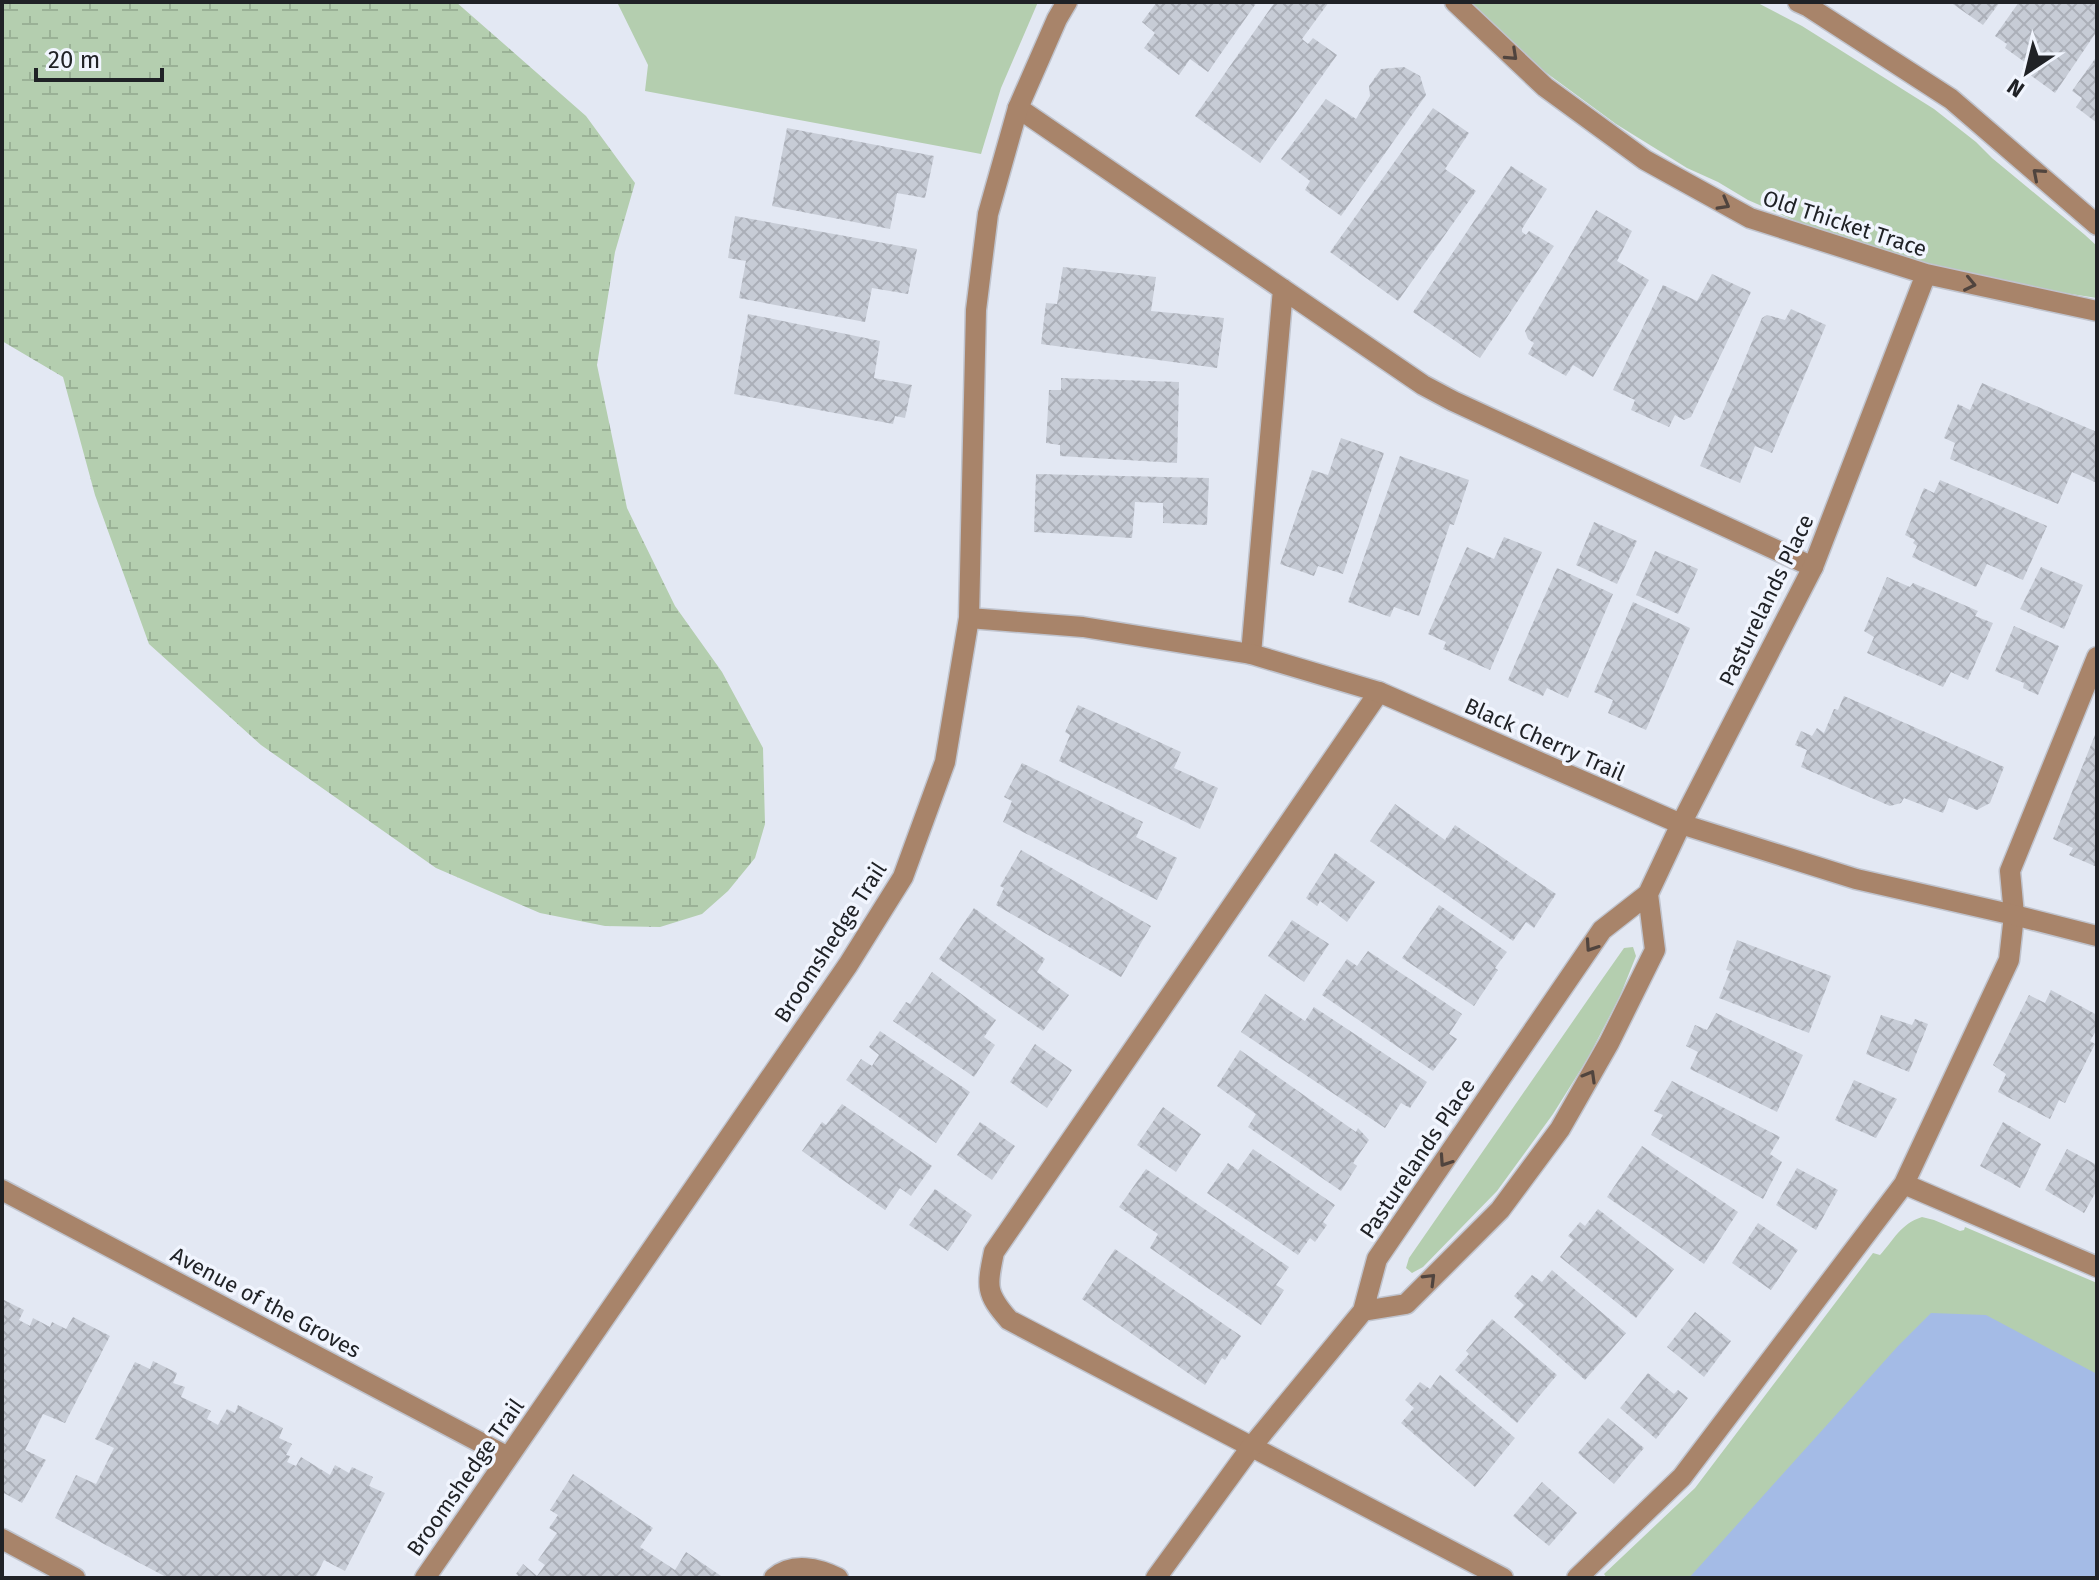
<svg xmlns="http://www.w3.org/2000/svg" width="2099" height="1580" viewBox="0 0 2099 1580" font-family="'Fira Sans',sans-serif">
<defs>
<pattern id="wetland-marsh" width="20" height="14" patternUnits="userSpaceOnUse" patternTransform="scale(2)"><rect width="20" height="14" fill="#b4ceaf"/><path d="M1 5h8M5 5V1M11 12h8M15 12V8" fill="none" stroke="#9ab196"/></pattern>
<pattern id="building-cross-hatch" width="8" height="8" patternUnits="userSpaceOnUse" patternTransform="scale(2)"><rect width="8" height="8" fill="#c7ccd6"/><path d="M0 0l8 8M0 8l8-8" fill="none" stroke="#abafb8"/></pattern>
</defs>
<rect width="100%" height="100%" fill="#e3e8f3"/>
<path fill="#b4ceaf" d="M617,2H1038L1001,88L981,154L645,91L648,65Z
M1465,2H1756L1802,26L1934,109L1976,142L1992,158L2085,235L2097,246V298L2025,287L1976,274L1921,264L1823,233L1748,200L1718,182L1687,168L1616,124L1537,66Z
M1633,947L1636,956L1620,996L1588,1058L1553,1114L1497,1191L1423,1267L1412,1273L1406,1268L1409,1258L1598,985L1624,948Z
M1922,1217L1934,1220L1960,1231L1964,1230L1965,1227L2097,1283V1578H1607L1604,1574L1695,1488L1873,1253L1880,1255C1894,1240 1900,1224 1922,1217Z"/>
<path fill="url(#wetland-marsh)" d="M2,2H456L586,116L635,183L615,252L597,365L627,508L675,606L722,672L763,748L765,824L755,858L728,891L702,914L660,927L605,926L540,913L436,868L261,745L149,644L95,495L63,377L2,341Z"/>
<path fill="#a4bbe6" d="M1931,1313L1986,1315L2097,1374V1578H1689L1898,1346Z"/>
<path fill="url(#building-cross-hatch)" d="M1157,2H1257L1208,72L1190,59L1179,75L1144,48L1155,33L1142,22Z
M1275,2H1329L1302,39L1308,44L1313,38L1337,55L1260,163L1195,116Z
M1950,2H2000L1983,25Z
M2019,2H2097V31L2055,93L2022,69L2026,63L2005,48L2007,44L1995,36Z
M2097,56V123L2076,107L2082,98L2072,91Z
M1404,67L1420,76L1426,95L1341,216L1305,190L1310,181L1281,159L1326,99L1356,119L1370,96L1369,86L1381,69Z
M1433,108L1469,133L1445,169L1476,191L1398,301L1330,252Z
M787,128L934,156L925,198L897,193L890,229L772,206Z
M1511,166L1547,189L1522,229V232L1526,235L1529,231L1554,246L1480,358L1413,312Z
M1596,210L1632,231L1617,261L1649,280L1593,377L1573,365L1566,376L1528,354L1534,343L1528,339L1525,331Z
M735,216L917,249L908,294L872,288L865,322L739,298L746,261L728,258Z
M1063,267L1156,277L1151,311L1224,318L1217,368L1041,344L1046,303L1057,304Z
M1712,274L1751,292L1691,417L1684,420L1675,415L1669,427L1631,410L1635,400L1613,390L1663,285L1697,301Z
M1791,309L1826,325L1772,453L1755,446L1740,483L1700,466L1762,318L1767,315L1785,320Z
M748,314L880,341L874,378L912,385L905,418L895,416L893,424L734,394Z
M1061,378L1179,382L1177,463L1060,456V445L1046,443L1049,390H1061Z
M1982,383L2097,432V483L2072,472L2058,504L1950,459L1955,443L1944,438L1958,404L1970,410Z
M1341,438L1384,453L1343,574L1318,566L1314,576L1280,564L1312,470L1328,475Z
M1400,456L1469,480L1454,525L1450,524L1419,616L1394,607L1390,617L1348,602Z
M1036,474L1209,478L1207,525L1163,523V503L1135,502L1132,538L1034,532Z
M1940,480L2047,526L2023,580L1987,564L1976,587L1912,557L1917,546L1913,543L1915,540L1905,535L1924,488L1934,493Z
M1594,522L1637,541L1617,584L1576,565Z
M1504,537L1542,552L1490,670L1443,649L1446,642L1428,634L1467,547L1494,559Z
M1655,551L1698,569L1678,614L1636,595Z
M2041,567L2083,585L2064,629L2020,609Z
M1557,568L1613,594L1568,698L1547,688L1543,696L1508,680Z
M1887,577L1910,587L1913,583L1978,611L1975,616L1993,623L1968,680L1951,672L1943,687L1867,653L1874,637L1864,631Z
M1633,602L1690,628L1646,730L1608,713L1613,700L1594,692Z
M2014,626L2059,646L2038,695L2023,688L2024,683L1995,671Z
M1844,696L2004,767L1990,803L1977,810L1949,798L1943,813L1904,798L1901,803L1890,806L1801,767L1807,750L1795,745L1801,731L1812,736L1817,728L1824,733L1834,709L1838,710Z
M1078,705L1181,752L1174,768L1218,788L1200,829L1059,761L1070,735L1065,732Z
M2097,730V867L2069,855L2073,848L2053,839Z
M1022,763L1143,822L1136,837L1177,858L1157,900L1003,822L1012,801L1004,797Z
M1395,804L1445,840L1455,825L1556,894L1534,928L1526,922L1513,941L1370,841Z
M1021,850L1151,926L1121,977L996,905L1004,888L1000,886Z
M1335,853L1375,882L1347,922L1320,901L1317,906L1306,898Z
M1439,905L1507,952L1495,968L1498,970L1474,1006L1402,958Z
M974,908L1045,959L1037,972L1069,995L1043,1031L939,959Z
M1292,920L1329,944L1304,982L1268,956Z
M1737,940L1831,976L1809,1033L1719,998L1730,971L1726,970Z
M1368,951L1462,1014L1449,1034L1457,1039L1433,1071L1322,995L1347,959L1357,966Z
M932,972L996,1020L984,1037L995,1045L974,1077L893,1021L906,1002L910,1004Z
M2051,990L2097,1015V1029L2090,1041L2095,1044L2065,1103L2059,1100L2050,1119L1998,1092L2006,1074L1993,1065L2029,995L2045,1003Z
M1265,994L1305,1021L1314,1007L1427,1082L1410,1108L1401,1103L1385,1128L1241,1032Z
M1716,1013L1803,1055L1777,1112L1690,1069L1698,1052L1686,1046L1695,1025L1707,1030Z
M1881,1015L1912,1025L1915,1019L1928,1024L1909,1072L1866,1054Z
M880,1031L970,1092L936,1143L846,1080L861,1059L872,1066L879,1055L869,1047Z
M1035,1044L1072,1070L1047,1108L1010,1082Z
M1240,1050L1356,1132L1358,1128L1369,1140L1353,1163L1357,1166L1341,1191L1248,1127L1256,1114L1217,1086Z
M1854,1080L1897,1099L1876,1138L1835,1120Z
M1672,1081L1780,1137L1770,1154L1782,1162L1763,1199L1651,1135L1663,1115L1654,1111Z
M842,1104L932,1166L911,1196L900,1188L885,1210L802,1151L822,1122L826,1125Z
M1163,1107L1201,1134L1176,1172L1137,1145Z
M980,1122L1015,1146L992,1180L957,1155Z
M2003,1122L2041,1144L2020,1188L1980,1166Z
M1642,1146L1738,1212L1704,1264L1607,1197Z
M1253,1149L1335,1205L1323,1222L1327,1225L1315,1242L1310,1238L1298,1255L1207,1193L1228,1163L1238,1170Z
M2067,1149L2097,1165V1190L2084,1213L2045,1190Z
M1797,1168L1838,1190L1816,1230L1776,1205Z
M1146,1169L1289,1267L1276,1285L1284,1290L1261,1325L1150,1248L1158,1234L1119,1207Z
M935,1189L972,1215L948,1251L909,1225Z
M1598,1209L1674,1269L1636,1318L1560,1257L1573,1240L1568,1236L1580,1222L1585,1226Z
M1758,1223L1798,1250L1771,1290L1732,1263Z
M1115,1249L1241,1336L1225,1360L1222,1358L1205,1385L1082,1299Z
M1552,1270L1626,1333L1585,1380L1514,1317L1524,1305L1514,1296L1532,1275L1542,1282Z
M2,1299L24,1310L19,1320L30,1326L33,1318L50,1327L52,1322L66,1329L73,1317L110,1336L65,1423L43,1414L25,1450L46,1460L22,1503L2,1492Z
M1695,1312L1731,1341L1704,1377L1667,1347Z
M1492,1319L1557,1375L1517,1423L1455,1370L1469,1354L1466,1351Z
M153,1361L177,1373L173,1383L185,1387L181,1397L211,1411L207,1419L218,1425L227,1409L235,1413L238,1405L283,1428L279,1438L292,1444L286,1455L290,1456L287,1462L296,1466L301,1457L330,1475L335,1465L349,1473L352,1467L373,1477L369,1486L385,1493L345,1571L324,1560L315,1578H168L55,1518L76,1475L96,1484L114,1448L95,1439L135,1362L150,1369Z
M1648,1373L1674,1394L1678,1390L1688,1398L1656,1439L1620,1408Z
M1440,1375L1515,1438L1475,1487L1401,1423L1414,1408L1405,1400L1420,1382L1430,1389Z
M1608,1418L1644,1448L1614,1484L1578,1453Z
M573,1474L653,1528L640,1547L675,1570L686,1552L724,1578H516L518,1575L516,1574L523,1564L537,1576L545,1565L538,1560L557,1533L549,1528L558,1515L550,1510Z
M1542,1482L1577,1513L1549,1546L1513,1516Z"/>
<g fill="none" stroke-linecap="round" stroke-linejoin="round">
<g stroke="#c0c4ce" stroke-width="23">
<path id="lane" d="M1018,108L1423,385L1453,401L1813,567
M1251,654L1283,289
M1379,692L994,1252C987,1286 985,1293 1009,1320L1503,1578
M1904,1184L2097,1267
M2,1539L75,1578
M774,1578C793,1562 818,1568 838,1578
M1577,1578L1682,1477L1904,1184L2009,960L2014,915L2010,871L2097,657"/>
</g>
<g stroke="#c0c4ce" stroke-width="23">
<path id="street" d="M1455,2L1545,87L1645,160L1750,218L1926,274L2097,311
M1798,2L1809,7L1951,99L2097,225
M969,618L1083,627L1251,654L1379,692L1681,824L1856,879L2014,915L2097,936
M2,1190L508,1457
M1363,1311L1406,1304L1500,1210L1560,1129L1609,1043L1655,950L1648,894
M425,1578L848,965L903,877L945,762L969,618L976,310L988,214L1018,108L1057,19L1067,2
M1156,1578L1252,1446L1363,1311L1377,1259L1602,930L1648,894L1681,824L1813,567L1926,274"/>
</g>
<use href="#lane" stroke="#a8846a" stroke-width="20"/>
<use href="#street" stroke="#a8846a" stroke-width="20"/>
</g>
<defs><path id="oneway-chevron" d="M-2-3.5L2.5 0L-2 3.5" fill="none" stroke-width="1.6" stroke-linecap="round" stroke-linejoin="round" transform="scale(2)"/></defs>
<g stroke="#50443e">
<use href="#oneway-chevron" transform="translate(1512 55) rotate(43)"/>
<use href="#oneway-chevron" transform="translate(2038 174) rotate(-139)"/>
<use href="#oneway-chevron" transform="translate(1724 204) rotate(29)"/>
<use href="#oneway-chevron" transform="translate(1970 284) rotate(12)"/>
<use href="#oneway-chevron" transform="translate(1591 946) rotate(124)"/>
<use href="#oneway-chevron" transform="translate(1590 1076) rotate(-60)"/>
<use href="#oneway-chevron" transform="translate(1445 1161) rotate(124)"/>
<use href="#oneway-chevron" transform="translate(1430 1279) rotate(-45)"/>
</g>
<g text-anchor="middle" stroke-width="7" stroke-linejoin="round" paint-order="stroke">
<g font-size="22" fill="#202226" stroke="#f1f5fe">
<text transform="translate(1845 223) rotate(18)" y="8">Old Thicket Trace</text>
<text transform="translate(1766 600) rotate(-64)" y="8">Pasturelands Place</text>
<text transform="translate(1545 739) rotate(24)" y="8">Black Cherry Trail</text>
<text transform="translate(830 942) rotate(-57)" y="8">Broomshedge Trail</text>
<text transform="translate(1417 1158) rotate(-56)" y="8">Pasturelands Place</text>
<text transform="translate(266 1302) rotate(28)" y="8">Avenue of the Groves</text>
<text transform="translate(465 1477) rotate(-55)" y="8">Broomshedge Trail</text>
</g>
</g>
<rect width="2099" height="1580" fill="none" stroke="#202226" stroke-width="8"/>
<g transform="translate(2027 72) rotate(215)" stroke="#f1f5fe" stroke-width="6" paint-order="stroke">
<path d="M0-6L14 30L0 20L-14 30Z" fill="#202226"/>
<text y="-12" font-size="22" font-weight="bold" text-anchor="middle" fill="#202226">N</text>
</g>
<path d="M36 68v12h126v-12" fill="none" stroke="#202226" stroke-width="4"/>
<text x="48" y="68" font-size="24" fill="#202226" stroke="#f1f5fe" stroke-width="6" paint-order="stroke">20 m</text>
</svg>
